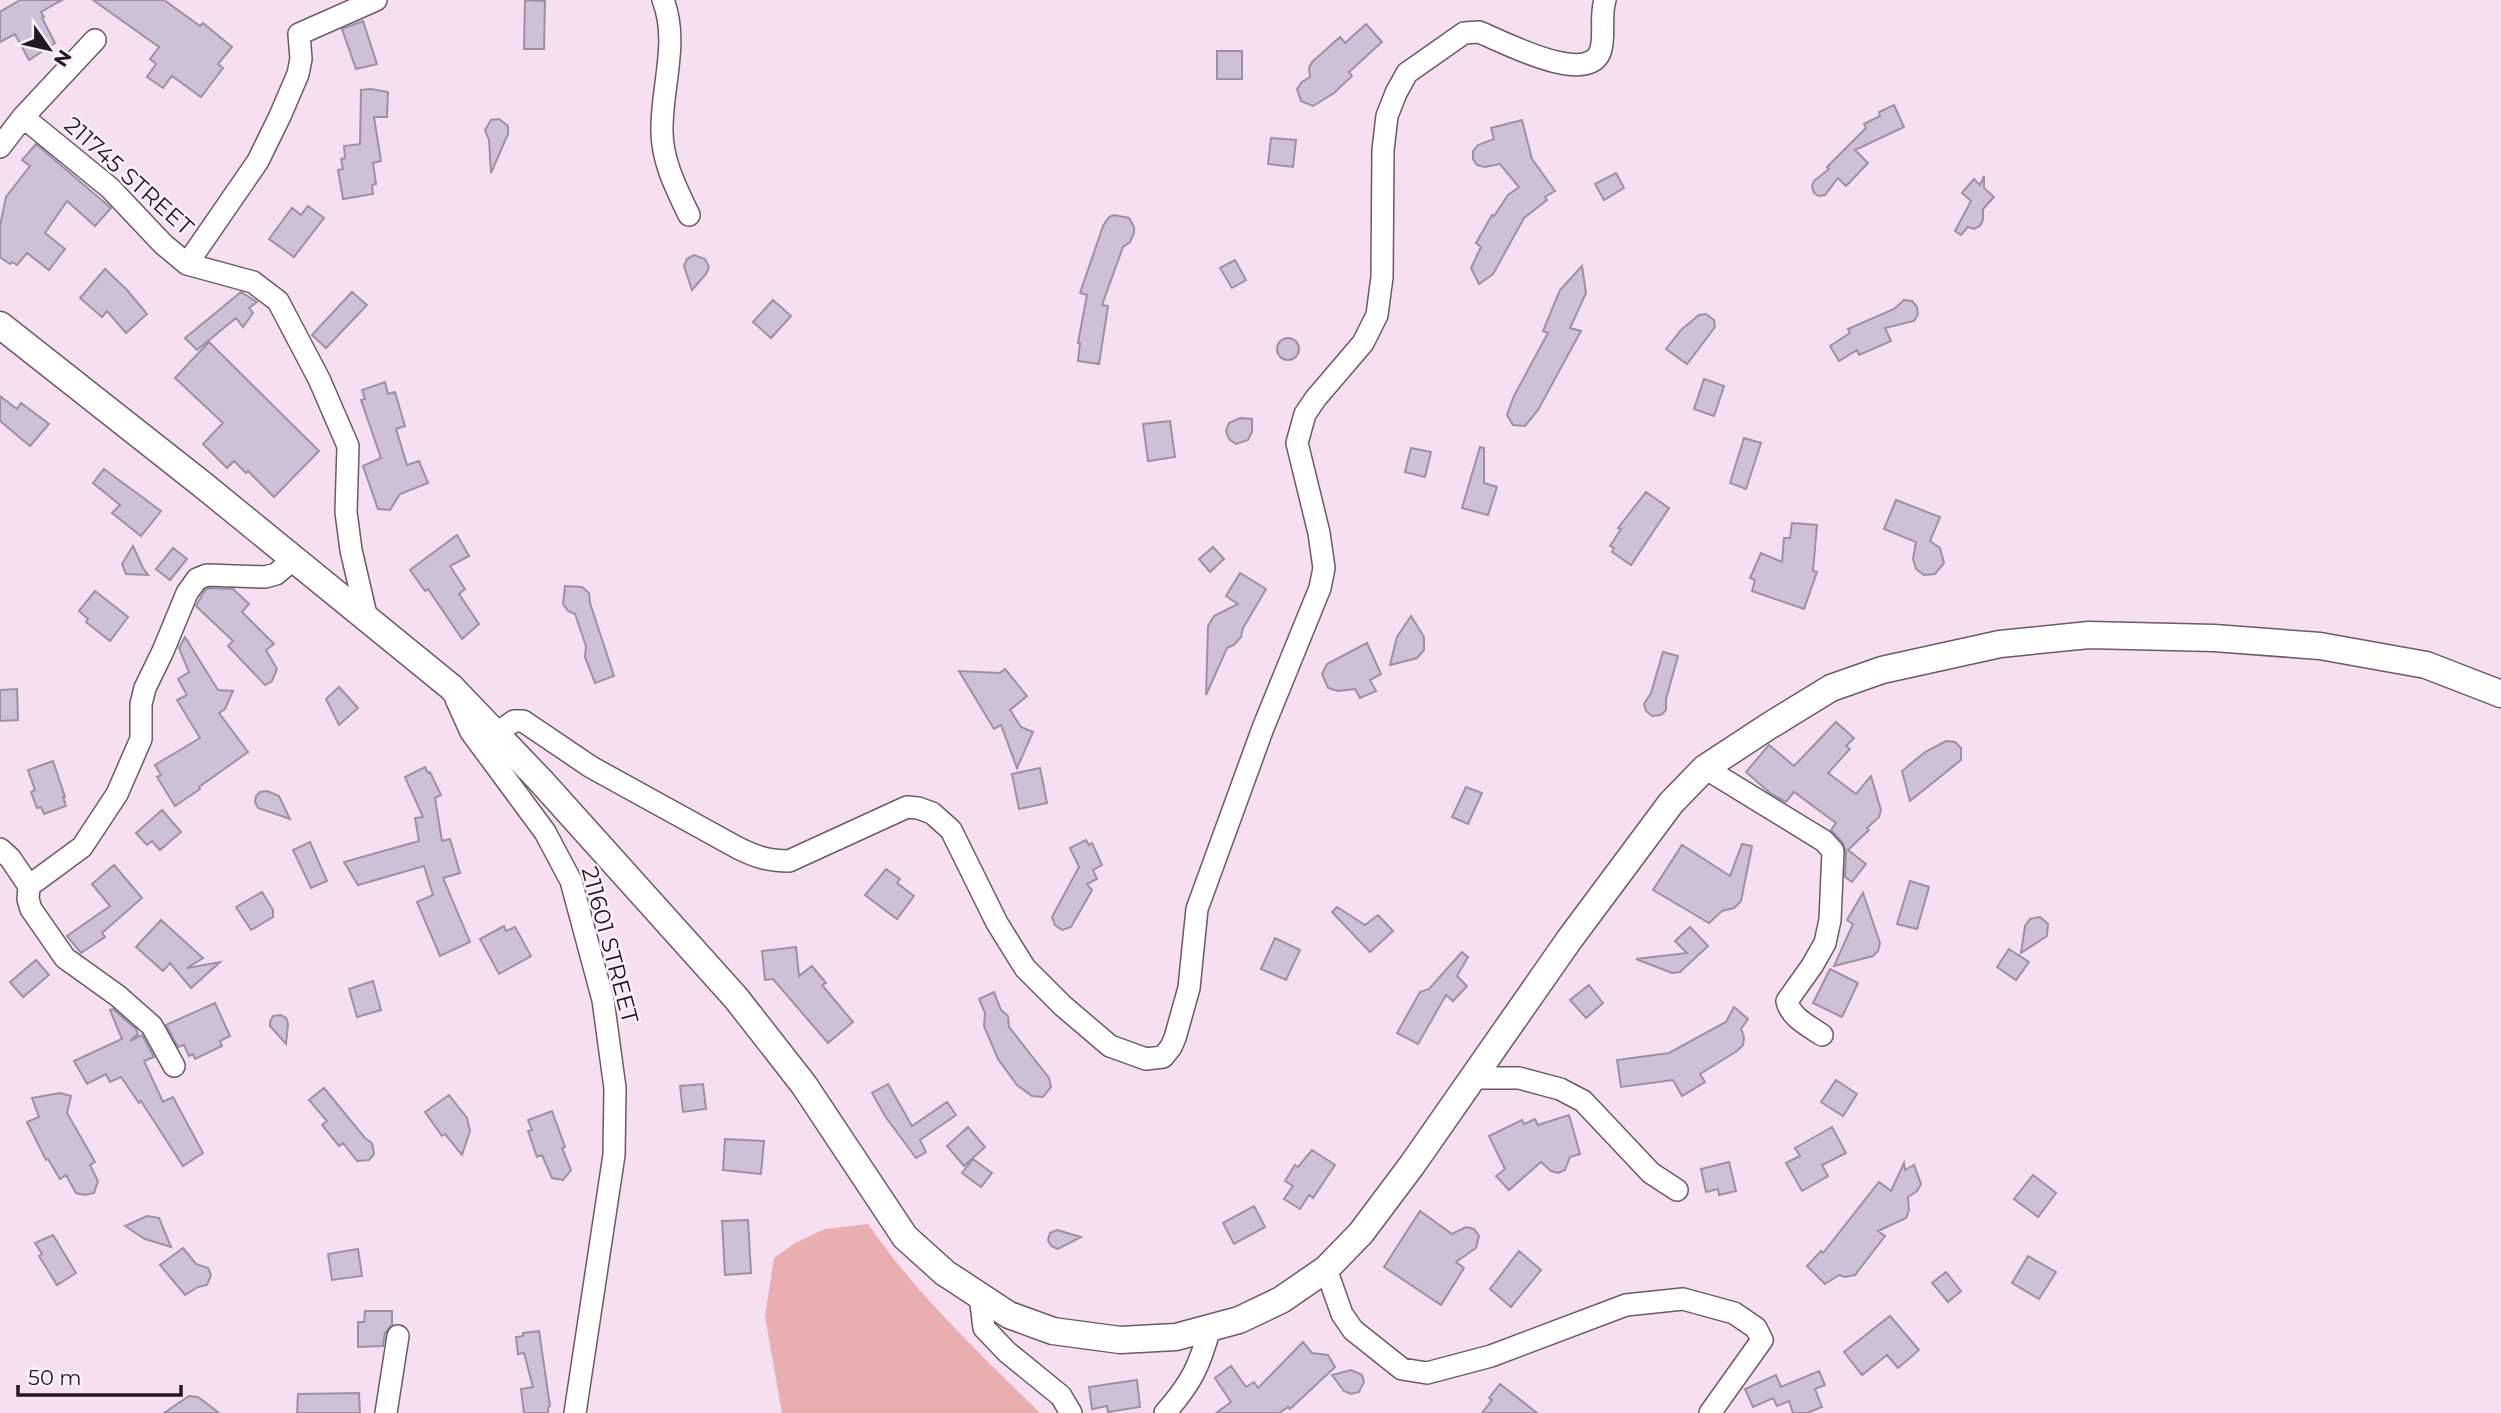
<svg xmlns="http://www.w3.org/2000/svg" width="2501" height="1413" viewBox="0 0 2501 1413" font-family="Montserrat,sans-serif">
<rect width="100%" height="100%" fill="#f5dff1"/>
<path fill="#e9aeb0" d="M868,1224C916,1294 980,1354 1040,1413H782L765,1316L774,1258L795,1243L825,1229Z"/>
<path fill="#cdc1d8" stroke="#9c90a6" stroke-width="2" d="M20,0H62L41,12L44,17L42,18L55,43L29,60L15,34L0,42V12Z
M93,0H164L200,26L203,23L232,47L218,64L223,68L201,97L172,76L163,88L147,77L156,64L150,59L159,47Z
M525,0L545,1L544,49H524Z
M363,21L377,64L356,69L342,29Z
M1366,24L1382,42L1349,72L1352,76L1334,93L1313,106L1301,101L1297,89L1302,82L1310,77L1309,68L1312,62L1340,37L1345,43Z
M1217,51H1242V79H1217Z
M371,89L388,92L387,117H374L381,161L373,163L376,184L372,185L373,194L343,199L338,170L343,169L341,159L345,158L344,146L360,144L361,90Z
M1894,105L1904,127L1855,150L1868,163L1846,186L1838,178L1825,195L1819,196L1814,193L1812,186L1814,181L1829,169L1827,167L1866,128L1864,124L1880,116L1879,112Z
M499,119L508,126V134L491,173L489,140L485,130L491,120Z
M1522,120L1532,159L1555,191L1545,197L1547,200L1524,218L1493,274L1479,284L1471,268L1481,247L1476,243L1492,215L1494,216L1508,195L1519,187L1500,164L1485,167L1477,165L1473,159V151L1478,145L1494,139L1491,128Z
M1271,138L1296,140L1293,167L1268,164Z
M36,144L111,208L95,226L67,201L45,233L65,249L49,270L27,253L17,265L12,262L10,264L0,257V226L6,197L30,166L22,160Z
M1616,173L1624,188L1604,200L1595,184Z
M1984,176V188L1994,197L1983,209V220L1980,226L1974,229L1968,227L1961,235L1955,231L1971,201L1962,193L1974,179L1980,185Z
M308,206L324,218L294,257L269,239L292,208L301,215Z
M1114,215L1129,218L1134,227V233L1130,242L1123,247L1102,305L1108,306L1099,364L1078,361L1080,343H1078L1087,295L1080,293L1103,226L1109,217Z
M694,255L705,259L709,267L706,274L692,290L684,266L687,259Z
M1235,260L1246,280L1232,288L1220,268Z
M1582,266L1586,293L1570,328L1581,331L1538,410L1525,426L1513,425L1507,415L1514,396L1548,333L1543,331L1560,290Z
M105,269L127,290L147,314L126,333L107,311L102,317L80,298Z
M241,292L257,302L249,308L253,313L243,327L236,318L197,350L185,338Z
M352,292L367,305L326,348L312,335Z
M773,300L791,316L771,338L753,322Z
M1904,300L1912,301L1917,307L1918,314L1914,321L1885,328L1891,341L1859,355L1857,350L1839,361L1830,346L1850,333L1848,329L1894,309Z
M1706,314L1714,320L1715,327L1687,364L1666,349L1681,330L1699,315Z
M1277 349a11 11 0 1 1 22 0a11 11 0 1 1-22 0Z
M209,342L319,451L274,497L248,471L246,473L234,461L227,468L203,444L223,423L175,378Z
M1704,379L1724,386L1714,416L1694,409Z
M385,382L388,394L395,392L405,426L396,429L407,465L419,461L428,483L400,494L390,510L378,509L363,466L381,458L361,400L365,399L362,390Z
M0,396L17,409L21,403L49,424L30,446L0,421Z
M1240,418L1252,419V432L1248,440L1236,444L1229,439L1226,431L1229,423Z
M1170,421L1175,457L1148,461L1143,424Z
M1744,438L1761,443L1746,489L1730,483Z
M1480,447L1484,448V483L1497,487L1488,515L1462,508Z
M1411,448L1431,452L1425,477L1405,472Z
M104,469L161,511L141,536L112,513L120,505L93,483Z
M1646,492L1669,508L1631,565L1612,552L1614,548L1610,546L1621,529L1618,528Z
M1896,500L1940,517L1930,541L1940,548L1944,563L1935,574L1924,575L1916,569L1913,559L1916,542L1884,529Z
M1792,523L1817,525L1813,571L1817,572L1804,609L1752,591L1755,580L1750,578L1761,553L1782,562L1784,538H1790Z
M457,535L469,556L450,566L465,589L459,594L479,624L462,639L428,589L425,591L410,570Z
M133,546L143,568L148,575L126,574L122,564Z
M1213,547L1224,559L1210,572L1199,559Z
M173,548L187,559L170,580L156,569Z
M1240,573L1266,589L1243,628L1241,637L1234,645L1227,648L1206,695L1208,626L1214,616L1238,604L1226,596Z
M565,586L582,587L589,593L590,603L614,676L595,683L585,657L586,646L575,614L568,611L563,604Z
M209,588L233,589L249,604L242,612L274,644L266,650L277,669L272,681L265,685L228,646L233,641L196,606L205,590Z
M95,591L128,617L110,641L86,622L88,619L79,611Z
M1411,616L1424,637V650L1417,658L1390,665L1397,637Z
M185,637L218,690L233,691L225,709L219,713L248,752L199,787L200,789L175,806L157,777L161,775L155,765L200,738L177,700L187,695L178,679L189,672L179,648Z
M1367,643L1381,674L1370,680L1376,691L1360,698L1355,689L1338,691L1328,688L1322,674L1327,664Z
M1663,652L1678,656L1666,699V710L1661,715L1652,716L1646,711L1644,704L1651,693Z
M1005,669L1027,696L1010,710L1021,727L1033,732L1017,768L1001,725L994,729L959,671L1000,673Z
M339,687L358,708L339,725L326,699Z
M17,689L18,720L0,721V690Z
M1836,722L1854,738L1846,746L1850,749L1828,773L1856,794L1871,776L1881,810L1879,817L1867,828L1869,830L1848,850L1866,864L1852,882L1845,877L1846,852L1843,843L1831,830L1836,823L1794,792L1786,802L1770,793L1746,772L1769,745L1794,766Z
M1946,741L1955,742L1961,748V760L1910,801L1902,771L1925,752Z
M53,761L65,797H63L66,806L44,814L41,807L37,808L31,792L35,790L28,770Z
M425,767L428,773L430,772L441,795L435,798L442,841L450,839L460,873L443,878L470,942L440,956L417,902L433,895L424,866L358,885L344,862L419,841L415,818L423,817L405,777Z
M1040,768L1047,803L1019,809L1012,774Z
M1466,787L1482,793L1468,824L1452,817Z
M267,791L279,796L290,819L258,808L255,802L256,796L260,792Z
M162,810L181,832L160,850L152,841L147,845L136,833Z
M1086,840L1089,845L1092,843L1102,865L1093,870L1097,879L1087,884L1092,890L1071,927L1062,930L1055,925L1052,917L1079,867L1070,848Z
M310,842L327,881L311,888L293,850Z
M1742,844L1752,846L1741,901L1734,908L1722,911L1709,923L1653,890L1682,845L1730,876Z
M114,865L142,898L102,933L105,937L81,953L67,936L110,906L92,884Z
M886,869L900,879L897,883L914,896L897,919L865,895Z
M1910,881L1929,887L1917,929L1897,924Z
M262,892L273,910V917L251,930L236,907Z
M1863,893L1880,943L1878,951L1873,956L1834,966L1853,924L1847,920Z
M1337,907L1365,925L1378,915L1393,931L1370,952L1332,912Z
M2040,917L2048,924L2047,936L2021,953L2025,926L2030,919Z
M161,920L203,958L187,968L220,962L191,988L170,963L163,971L136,947Z
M504,926L506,931L515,927L531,956L499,974L480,939Z
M1690,927L1708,946L1680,972L1672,973L1636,959L1687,953L1675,941Z
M1275,938L1300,950L1286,980L1261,969Z
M796,947L799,976L812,966L826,983L822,985L853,1022L828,1043L773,979L765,980L762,951Z
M2009,949L2029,962L2016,980L1997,967Z
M1462,952L1468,957L1457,976L1467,986L1453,1001L1446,995L1418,1044L1397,1033L1420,992L1429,989Z
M36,960L49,975L23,997L10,982Z
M1830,969L1858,983L1842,1017L1813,1003Z
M373,981L381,1010L357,1017L349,989Z
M1589,985L1603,1003L1586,1018L1570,1000Z
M994,992L1001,1010L1008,1016L1009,1027L1049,1078L1051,1087L1043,1097L1032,1096L1017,1085L998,1059L984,1026L985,1013L979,999Z
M215,1003L230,1036L220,1041L222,1046L195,1059L193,1054L189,1056L184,1045L178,1047L166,1025Z
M1734,1007L1748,1019L1741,1029L1744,1037L1743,1045L1737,1051L1700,1074L1705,1082L1682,1096L1673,1080L1621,1087L1617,1060L1669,1053L1726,1022Z
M113,1009L136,1029L138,1034L130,1041L142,1035L154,1057L144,1061L163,1102L173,1097L203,1153L183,1166L141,1101L139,1103L121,1077L110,1082L106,1074L87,1084L74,1061L122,1039L110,1010Z
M281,1015L286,1018L288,1024L286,1044L270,1026V1022L273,1016Z
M1836,1080L1857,1094L1843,1116L1821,1102Z
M703,1084L706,1109L683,1112L680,1086Z
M888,1084L912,1126L947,1102L956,1115L920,1140L926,1152L916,1158L885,1116L872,1093Z
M324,1088L365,1138L372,1143L374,1154L369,1160L357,1161L343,1143L339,1146L322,1125L327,1121L309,1100Z
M60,1093L71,1096L67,1113L95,1162L90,1165L98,1181L94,1193L85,1195L76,1193L66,1175L60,1179L48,1159L46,1160L27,1122L39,1117L32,1098Z
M449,1095L467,1118L470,1131L462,1155L445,1134L442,1136L425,1112Z
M552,1111L565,1147L562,1148L571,1170L563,1180L552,1178L542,1155L537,1157L528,1131L532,1130L528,1120Z
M1569,1115L1580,1154L1570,1157L1565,1170L1558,1173L1551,1171L1541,1162L1509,1190L1496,1176L1505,1169L1489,1136L1522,1120L1524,1124L1535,1119L1538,1125Z
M968,1127L985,1147L964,1166L947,1146Z
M1832,1127L1846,1153L1822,1165L1828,1176L1802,1191L1786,1163L1800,1156L1795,1148Z
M725,1139L764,1141L761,1174L723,1170Z
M1312,1150L1335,1165L1313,1198L1309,1195L1300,1209L1284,1199L1293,1186L1285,1181L1295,1165L1298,1167Z
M973,1159L992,1173L981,1187L962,1173Z
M1729,1162L1736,1191L1719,1195L1718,1189L1706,1192L1701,1169Z
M1904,1163L1905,1170L1914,1165L1921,1184L1917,1191L1908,1197L1909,1210L1906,1218L1878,1231L1885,1236L1855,1275L1845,1277L1839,1275L1825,1284L1807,1266L1821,1251L1823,1253L1879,1182L1891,1191Z
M2033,1175L2056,1193L2038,1217L2014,1199Z
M1254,1206L1265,1227L1234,1244L1223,1223Z
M1420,1211L1452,1234L1466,1227L1474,1229L1479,1236L1476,1248L1456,1262L1464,1268L1441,1305L1384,1267Z
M147,1216L159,1218L171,1247L145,1239L125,1226Z
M748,1220L751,1273L725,1275L722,1221Z
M1057,1230L1081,1237L1058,1249L1051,1246L1048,1240L1050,1233Z
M53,1235L76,1273L57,1285L39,1256L42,1254L35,1243Z
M183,1248L196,1264L208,1268L211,1275L207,1285L198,1287L185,1295L160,1265Z
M358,1249L362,1276L332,1280L328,1254Z
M1519,1251L1541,1270L1511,1307L1490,1289Z
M2028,1256L2056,1272L2039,1299L2012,1283Z
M1946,1272L1961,1291L1948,1302L1932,1283Z
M365,1311H392V1325L385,1333L383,1346L358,1347V1322H364Z
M1890,1316L1919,1350L1898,1368L1887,1355L1862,1375L1844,1352Z
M539,1331L550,1406L548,1407V1413H524L521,1389L533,1387L524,1353L518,1354L516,1337L523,1336V1333Z
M1303,1342L1312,1353L1328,1355L1335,1367L1290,1409L1288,1407L1279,1413H1216L1231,1402L1215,1378L1231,1366L1246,1387L1254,1382L1258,1388Z
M1351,1370L1362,1375L1364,1382L1359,1392L1351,1394L1344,1391L1332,1375Z
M1819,1371L1825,1385L1815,1389L1822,1407L1807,1413H1793L1789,1401L1777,1406L1773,1398L1753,1407L1745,1389L1776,1375L1781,1387Z
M1137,1380L1140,1407L1108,1412L1107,1406L1092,1409L1089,1387Z
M1500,1384L1537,1413H1482L1492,1400L1489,1398Z
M359,1393L360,1413H297L298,1394Z
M189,1396L198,1397L219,1413H164Z"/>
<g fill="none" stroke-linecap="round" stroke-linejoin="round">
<g stroke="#6b5968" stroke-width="24">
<path id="minor" d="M663,0C679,41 662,85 662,128C661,159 676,188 689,215
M23,117L110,188L163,244L187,264L253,282L278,301L319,379L348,446L346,512L351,550L367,619
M0,147L23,117L95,40
M187,264L258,161L280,116L298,74L301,59L299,34L376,0
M456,699L471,732L545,832L571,881L603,1000L615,1088L614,1155L575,1413
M497,733L514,721H523L591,767L738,848C756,857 769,861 789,861L907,807L918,808L932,813L951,830L997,923L1025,968L1063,1006L1110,1046L1146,1059L1163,1057L1171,1047L1175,1038L1189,988L1197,909L1263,728L1320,588L1324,568L1319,533L1297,443L1305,414L1316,398L1363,343L1377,315L1382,277L1383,150L1387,116L1396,93L1407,73L1464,33L1479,32C1502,41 1591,89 1601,49C1605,33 1600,16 1605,0
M1705,768L1824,841L1833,851L1830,920L1825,943L1812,966L1787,1001C1790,1017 1809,1026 1822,1035
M0,849L10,858L29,886
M174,1066L152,1026L118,996L65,958L31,909L28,899L29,886L82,847L117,794L141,739V704L145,688L163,651L187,593L197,579L207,575L265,577L276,574L294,559
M1473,1078H1519L1560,1089L1583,1101L1651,1173L1677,1190
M1326,1269L1342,1314L1353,1330L1402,1369L1427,1373L1491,1356L1626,1305L1683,1299L1734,1313L1756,1328L1762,1340L1710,1413
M980,1296L984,1328L1007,1352L1061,1396L1071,1413
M386,1413L398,1336
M1165,1413C1192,1382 1199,1367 1210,1328"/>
</g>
<g stroke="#6b5968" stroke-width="29">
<path id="tertiary" d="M0,325L203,485L451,687L541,781L736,998L804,1085L905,1237L945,1273L1009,1315L1053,1331L1120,1340L1176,1337L1239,1320L1281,1300L1326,1269L1361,1233L1412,1165L1569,940L1671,803L1705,768L1769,726L1831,688L1882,670L2000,644L2089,635L2214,638L2320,646L2426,665L2501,694"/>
</g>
<use href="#minor" stroke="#fff" stroke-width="21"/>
<use href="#tertiary" stroke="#fff" stroke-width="26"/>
</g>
<g text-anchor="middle" stroke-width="5" stroke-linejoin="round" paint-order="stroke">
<g font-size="23" fill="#20191f" stroke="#fdeffb">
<text transform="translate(129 176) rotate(42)" y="8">211745 STREET</text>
<text transform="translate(610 945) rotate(75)" y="8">211601 STREET</text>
</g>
</g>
<g transform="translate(49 49) rotate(124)" stroke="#fdeffb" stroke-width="5" paint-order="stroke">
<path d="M0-5L12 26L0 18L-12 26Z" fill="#20191f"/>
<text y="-10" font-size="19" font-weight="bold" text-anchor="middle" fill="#20191f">N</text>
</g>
<path d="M18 1385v10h163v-10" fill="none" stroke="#20191f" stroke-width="3.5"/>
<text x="28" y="1385" font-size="21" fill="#20191f" stroke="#fdeffb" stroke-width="5" paint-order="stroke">50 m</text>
</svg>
